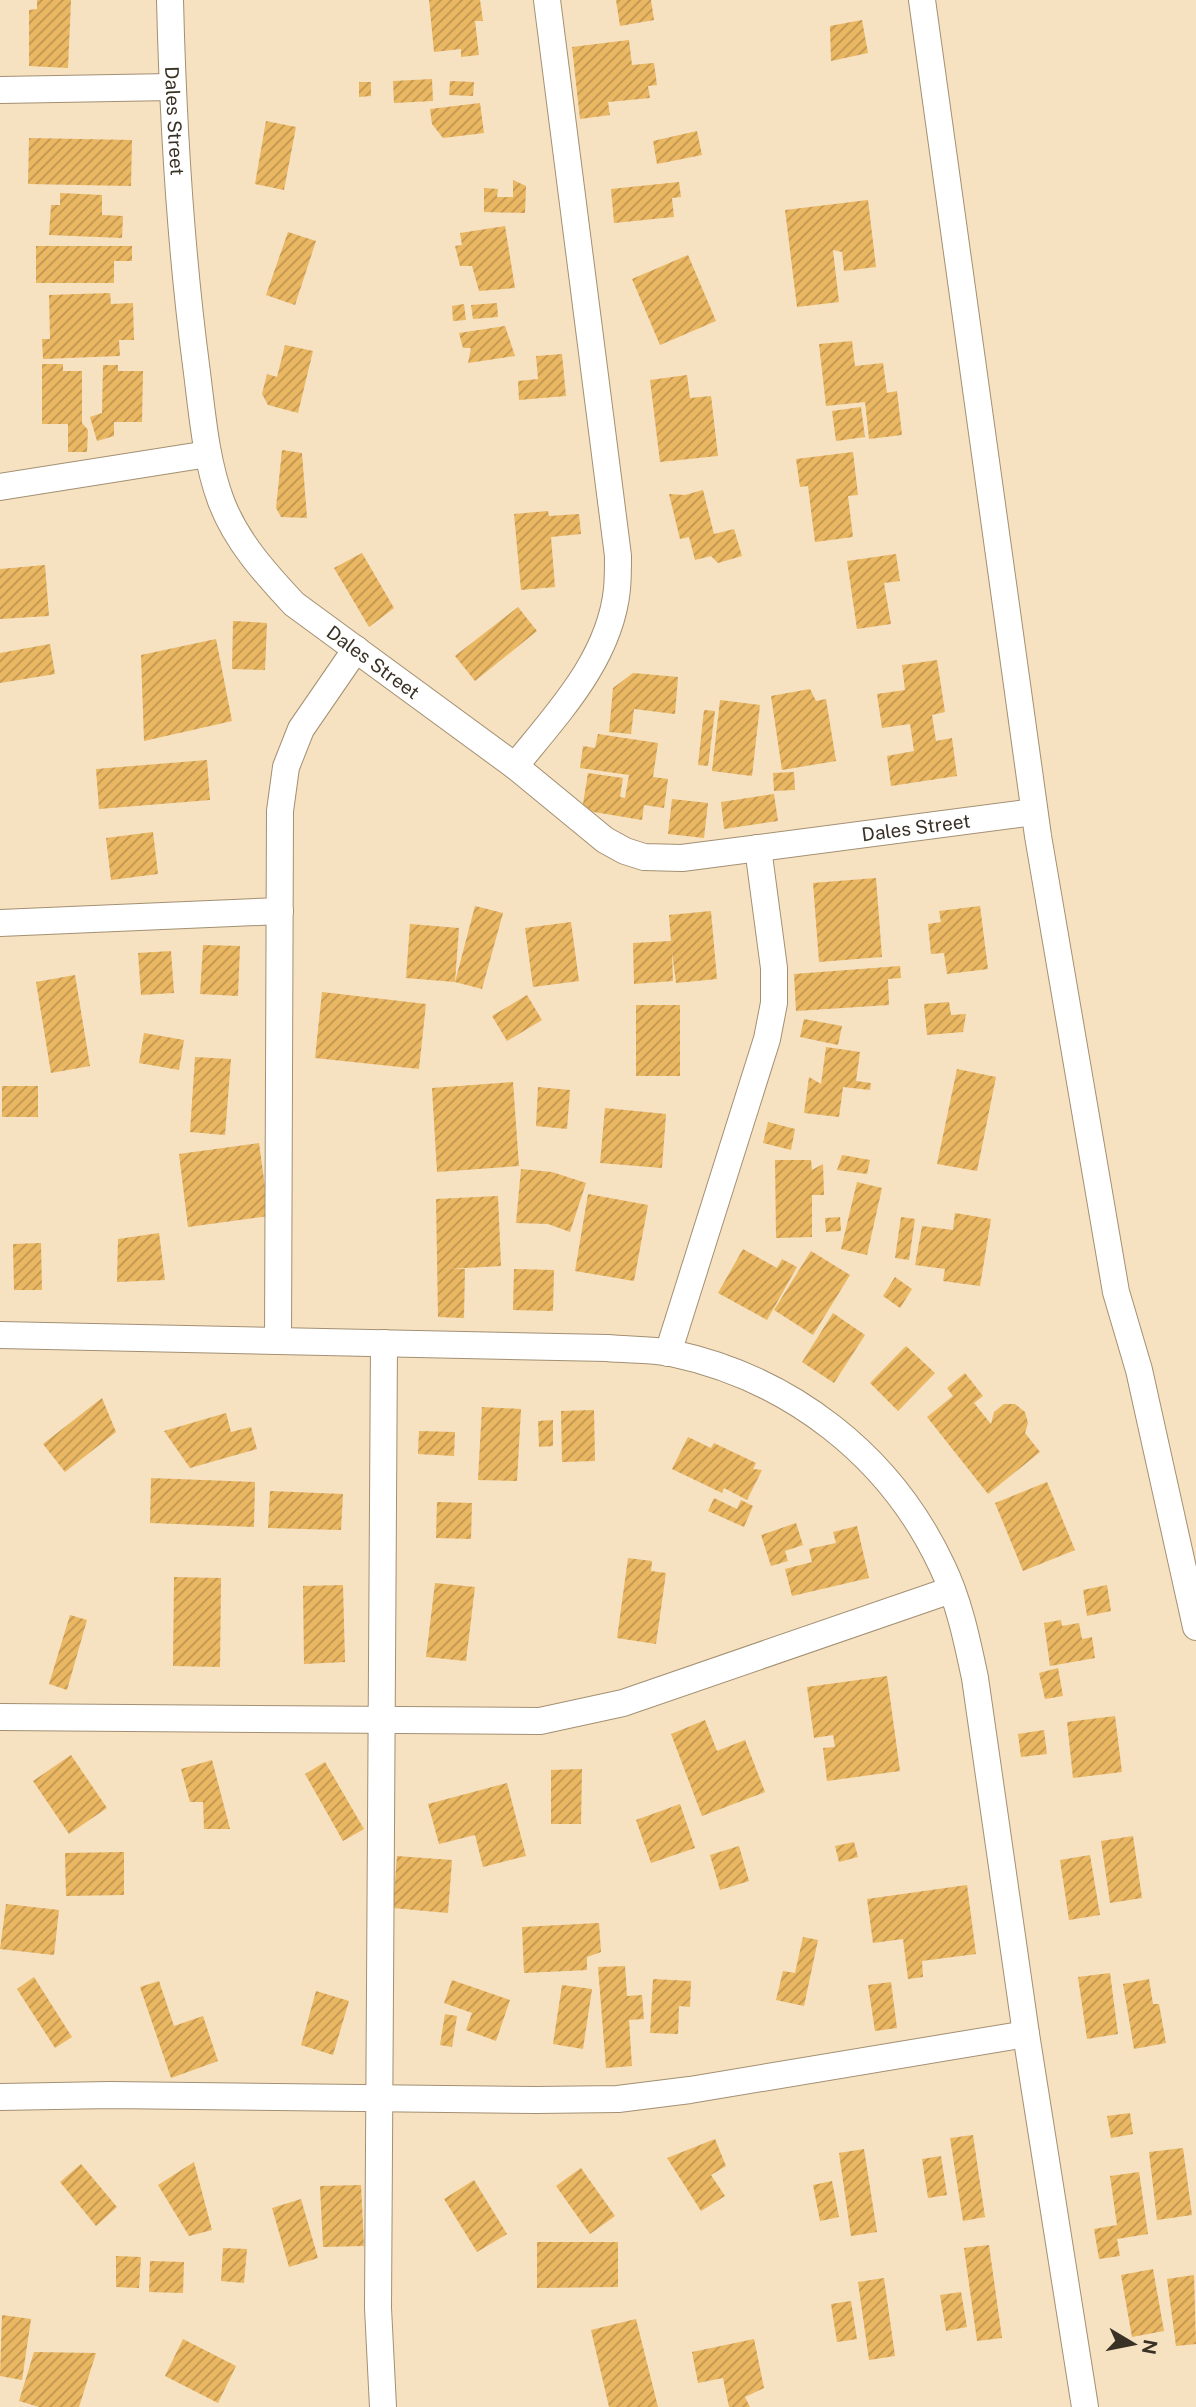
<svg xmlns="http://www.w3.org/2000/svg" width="1196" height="2407" viewBox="0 0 1196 2407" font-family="'Public Sans',sans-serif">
<defs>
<pattern id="building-hatch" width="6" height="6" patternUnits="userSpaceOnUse" patternTransform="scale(1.75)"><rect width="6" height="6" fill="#eab762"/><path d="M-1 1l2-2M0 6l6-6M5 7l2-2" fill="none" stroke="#bf9551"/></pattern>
</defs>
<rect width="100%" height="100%" fill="#f6e1c1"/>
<path fill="url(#building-hatch)" d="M37,0H71L68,68L29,66V10L37,9Z
M429,0H480L483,21H475L479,55L461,57V49L434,52Z
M616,0H651L654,20L620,26Z
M862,20L868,53L831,61L830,26Z
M629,40L632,65L654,63L657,85L648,86L650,98L608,102L610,115L580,119L572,47Z
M432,79L433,101L394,103L393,81Z
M450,81L474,82L473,96L449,95Z
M359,82H371V96L359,97Z
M480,103L484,133L443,138L432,124L430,109Z
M266,121L296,127L284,190L255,184Z
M697,131L702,155L657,164L653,141Z
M29,138L132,140L131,186L28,184Z
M513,180L526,186L525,213L484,212V188L498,189L497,197H513Z
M679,182L681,197L672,198L674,217L614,223L611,189Z
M60,193L102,195V215L123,216L122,238L49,235L51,205H60Z
M868,200L876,267L844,271L842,252L833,250L839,302L797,307L785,210Z
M505,226L515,288L479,291L472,266H460L455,246L462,245L460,233Z
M288,232L316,241L295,305L266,295Z
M36,246H132V261H114V283H36Z
M688,255L716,321L660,345L632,279Z
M110,293L111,304L133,303L134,340H119L120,356L43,359L42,339H50L49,295Z
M497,303L498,317L473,319L471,305Z
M464,304L466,320L453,321L452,306Z
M505,326L515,356L468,363L471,348H463L459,333Z
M852,341L855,366L883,363L887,393L897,391L902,435L869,439L865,402L826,406L819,344Z
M285,345L313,351L298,413L268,405L262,394L267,374L277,377Z
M562,354L566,396L519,400L518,381L538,379L536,356Z
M42,364H63V371H82V423L88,430L87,452H68V424H42Z
M103,365H118V371H143L142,422H114V436L97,441L90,417L102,413Z
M687,375L690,398L711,396L718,456L660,462L650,380Z
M861,407L865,437L836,441L832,411Z
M282,450L302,453L307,518L281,517L276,508Z
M853,452L858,495L848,496L853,537L815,542L808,486L800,487L796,459Z
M703,490L714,534L734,529L742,556L718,563L711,556L695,560L689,537L680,539L669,494L685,495Z
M548,511L549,516L579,514L581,534L551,537L555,587L521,590L514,514Z
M362,553L394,608L369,627L334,568Z
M896,554L900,581L884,583L891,624L857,629L847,561Z
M45,565L49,616L0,619V569Z
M518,607L537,631L475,681L455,656Z
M233,621L267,623L265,670L232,669Z
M216,639L232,721L144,741L141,655Z
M50,644L55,674L0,683V653Z
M937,660L945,712L932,715L936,741L952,738L957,776L891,786L887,756L914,751L910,724L882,728L877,694L905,690L902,665Z
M633,673L678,677L675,714L634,709L631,734L609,732L613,688Z
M810,689L816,701L826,699L836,761L782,770L771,696Z
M720,700L760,705L752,776L712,771Z
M704,710L715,711L708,766L698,765Z
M598,734L658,743L653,777L668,779L664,808L644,805L642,820L582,810L588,773L623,778L620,797L625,798L629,775L580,768L583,746L595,748Z
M207,760L210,800L99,809L96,769Z
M794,772L795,790L774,791L773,773Z
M774,794L778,821L724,829L721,802Z
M672,799L708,803L704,838L668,834Z
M153,832L158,874L111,880L106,838Z
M876,878L882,957L819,962L813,883Z
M475,906L503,913L482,989L455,982L406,978L410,924L459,928L455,982Z
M980,906L988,969L947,974L944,953L931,954L928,924L941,922L939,911Z
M711,911L717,979L676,983L672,952L673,981L634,984L633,943L671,941L669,915Z
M571,922L579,981L533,987L525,928Z
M203,945L240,946L238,996L200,994Z
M171,951L174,993L141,995L138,953Z
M900,966L901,978L888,979L889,1005L796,1011L794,974Z
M75,975L90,1066L51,1073L36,982Z
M322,992L426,1004L419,1069L315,1058Z
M527,995L542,1020L507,1041L492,1016Z
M949,1002L951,1015L966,1014L963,1032L927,1035L924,1004Z
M636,1005H680V1076H636Z
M804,1019L842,1026L838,1045L800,1037Z
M144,1033L184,1040L179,1070L139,1063Z
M826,1047L860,1052L856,1081L871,1083L870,1090L843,1087L839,1117L804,1113L809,1077L821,1084Z
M195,1057L231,1059L225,1135L190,1132Z
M957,1069L996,1077L977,1171L937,1164Z
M513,1082L519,1166L437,1172L432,1088Z
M2,1086H38V1117H2Z
M538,1087L570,1090L567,1129L536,1126Z
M605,1108L666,1114L662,1168L600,1163Z
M768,1122L795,1129L791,1150L763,1143Z
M259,1143L269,1216L188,1227L179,1154Z
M842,1155L870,1160L867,1174L837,1170Z
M775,1160H811L812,1170L823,1164L824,1195H812V1237L776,1238Z
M521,1169L552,1172L586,1183L570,1232L548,1224L516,1223Z
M857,1182L882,1188L867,1255L841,1249Z
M588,1194L648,1205L634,1281L575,1271Z
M498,1196L501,1266L449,1269H465L464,1318L438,1317L436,1199Z
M955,1213L991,1219L980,1286L943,1281L945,1269L915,1265L922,1226L953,1230Z
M840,1217L841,1231L826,1232L825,1218Z
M901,1217L915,1219L909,1260L895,1258Z
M159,1233L165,1280L117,1282L118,1239Z
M41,1243L42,1290H14L13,1244Z
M743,1249L777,1268L782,1259L797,1267L767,1320L718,1293Z
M811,1251L850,1275L813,1335L774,1310Z
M514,1269L554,1270L553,1311L513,1310Z
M895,1277L912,1289L900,1308L883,1296Z
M833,1313L865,1335L834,1383L802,1362Z
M906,1346L935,1373L898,1411L870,1383Z
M965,1373L983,1396L974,1403L991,1424L994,1412L1004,1404H1015L1025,1412L1028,1423L1025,1433L1040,1452L988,1494L927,1417L953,1396L947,1388Z
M102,1398L116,1432L65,1472L43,1444Z
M482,1407L521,1409L517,1481L478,1480Z
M594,1410L595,1461L562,1462L561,1411Z
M226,1413L231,1432L251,1427L257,1449L190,1468L164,1431Z
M553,1420V1446L539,1447L538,1421Z
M419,1431L455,1432L454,1456L418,1454Z
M688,1437L711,1448L714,1443L756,1463L753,1469L762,1470L747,1500L724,1488L722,1493L672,1469Z
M151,1478L255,1482L254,1527L150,1523Z
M1047,1482L1075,1550L1023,1571L995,1503Z
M270,1491L343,1494L341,1530L268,1528Z
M714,1498L737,1509L741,1500L753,1506L744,1527L708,1511Z
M437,1502L472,1503L471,1539L436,1538Z
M796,1523L803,1545L785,1551L788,1561L771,1566L761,1535Z
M857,1526L869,1578L792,1596L785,1569L812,1562L809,1549L836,1543L833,1532Z
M628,1558L652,1561L651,1571L666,1573L656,1644L617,1638Z
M174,1577L221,1578L220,1667L173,1666Z
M435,1583L475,1587L466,1661L426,1657Z
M343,1585L345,1662L304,1664L303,1586Z
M1107,1585L1111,1611L1087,1616L1083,1590Z
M70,1615L87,1620L67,1690L49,1684Z
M1061,1620L1062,1626L1079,1623L1082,1639L1092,1637L1095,1658L1050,1666L1044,1623Z
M1058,1668L1063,1696L1045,1699L1039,1673Z
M887,1676L900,1771L827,1781L823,1748L835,1747L833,1735L814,1738L807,1687Z
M1115,1716L1122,1772L1073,1778L1067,1722Z
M705,1720L717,1751L745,1740L765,1792L702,1816L671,1734Z
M1044,1730L1047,1754L1021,1757L1018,1734Z
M71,1755L107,1808L69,1834L33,1781Z
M212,1760L230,1829H204L203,1802H190L181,1769Z
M325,1762L364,1829L343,1841L305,1774Z
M582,1769L581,1824H551V1770Z
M507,1783L526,1856L483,1867L475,1835L439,1844L428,1804Z
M680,1804L695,1848L651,1863L636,1820Z
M1133,1836L1142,1898L1110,1903L1101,1841Z
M854,1842L858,1857L839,1862L835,1846Z
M739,1846L749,1881L720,1890L710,1855Z
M124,1852V1895L66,1896L65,1853Z
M1090,1855L1100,1915L1069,1920L1060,1860Z
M397,1856L452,1860L448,1913L393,1908Z
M967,1885L976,1954L922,1961L923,1977L908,1979L903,1939L873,1943L867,1899Z
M6,1904L59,1910L54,1955L0,1949Z
M599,1923L601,1952L587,1957V1970L524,1973L522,1927Z
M803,1937L818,1940L804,2006L776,2000L783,1971L795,1973Z
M625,1966L627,1996L642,1995L644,2019L629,2020L632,2066L606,2068L598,1967Z
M1110,1973L1118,2034L1087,2039L1078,1977Z
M34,1977L72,2037L55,2048L17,1989Z
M653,1979L691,1981L690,2007L679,2006L678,2034L650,2033Z
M1149,1979L1153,2004H1159L1166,2043L1134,2049L1123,1984Z
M452,1980L510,2000L496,2041L466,2030L472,2013L444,2003Z
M159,1981L174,2026L203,2016L218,2061L171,2078L140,1987Z
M891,1982L897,2028L875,2031L868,1985Z
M562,1985L592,1989L583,2049L553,2044Z
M316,1991L349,2001L333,2055L301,2045Z
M445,2014L457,2016L452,2047L440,2045Z
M1130,2113L1133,2134L1111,2138L1107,2116Z
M973,2135L985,2217L963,2221L950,2138Z
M715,2139L726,2166L711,2175L725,2196L701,2211L667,2158Z
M1183,2148L1192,2215L1157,2220L1149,2152Z
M864,2149L877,2232L851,2236L839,2153Z
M941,2156L947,2195L928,2198L922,2159Z
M194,2162L212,2230L189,2236L158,2185Z
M81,2164L117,2207L96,2226L60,2182Z
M581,2168L615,2216L590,2234L556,2186Z
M1139,2172L1148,2234L1117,2239L1120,2256L1099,2259L1094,2229L1117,2225L1110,2176Z
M474,2180L507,2234L477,2252L444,2199Z
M832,2181L839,2217L820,2221L813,2185Z
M361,2185L364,2246L323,2247L320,2186Z
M301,2199L318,2258L289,2267L272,2208Z
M537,2242H618V2287L537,2288Z
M989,2245L1002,2338L977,2341L964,2248Z
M223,2248L247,2249L244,2283L221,2281Z
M116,2256L141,2257L139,2288L116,2287Z
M150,2261L184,2262L183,2293L149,2292Z
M1153,2269L1164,2331L1132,2337L1121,2275Z
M1194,2275L1196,2344L1176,2346L1167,2279Z
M884,2278L895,2356L869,2360L858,2282Z
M961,2292L967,2327L946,2331L940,2295Z
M851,2301L857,2339L837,2342L831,2304Z
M2,2315L31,2319L22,2380L0,2376Z
M636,2319L658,2407H609L591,2330Z
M183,2339L236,2366L218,2403L165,2376Z
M754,2339L764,2388L745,2397L750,2407H729L723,2378L698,2383L692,2352Z
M34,2352L96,2353L79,2407H39L19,2401Z"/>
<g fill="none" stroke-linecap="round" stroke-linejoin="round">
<g stroke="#a39072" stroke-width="28">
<g id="street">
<path id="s1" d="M170,0C173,123 180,243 196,365C202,410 205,458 221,501C236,541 265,573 294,604L515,766L605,840L625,851L644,857L682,858L1034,812"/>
<path d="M922,0L1038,836L1116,1292L1139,1370L1196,1627"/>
<path d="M0,90L172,87"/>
<path d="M0,487L208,454"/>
<path d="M515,766C557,714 610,659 617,589C618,578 618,567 618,556L547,0"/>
<path d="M0,923L280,911"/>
<path d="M0,1335L607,1348C628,1350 651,1349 671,1353C790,1378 890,1455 942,1566C959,1601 967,1640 975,1678L1026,2034L1085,2407"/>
<path d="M278,1341L280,811L286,767L301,729L356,649"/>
<path d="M668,1353L767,1039L774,1003V968L758,848"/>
<path d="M0,1717L540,1721L623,1703L951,1590"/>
<path d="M0,2097L110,2095L536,2100L618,2099L690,2090L1026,2034"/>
<path d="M383,2407L378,2308L384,1343"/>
</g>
</g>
<use href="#street" stroke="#fff" stroke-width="26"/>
</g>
<g text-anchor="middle" stroke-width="7" stroke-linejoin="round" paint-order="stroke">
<g font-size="19" fill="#393125" stroke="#f6e1c1">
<text dy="7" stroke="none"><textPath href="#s1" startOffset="121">Dales Street</textPath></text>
<text dy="7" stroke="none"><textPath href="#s1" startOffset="730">Dales Street</textPath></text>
<text dy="7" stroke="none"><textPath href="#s1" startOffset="1339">Dales Street</textPath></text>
</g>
</g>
<g transform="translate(1133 2344) rotate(100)" stroke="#f6e1c1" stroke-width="5" paint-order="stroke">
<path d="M0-5L12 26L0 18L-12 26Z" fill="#393125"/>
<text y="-10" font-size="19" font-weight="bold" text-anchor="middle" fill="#393125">N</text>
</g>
</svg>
